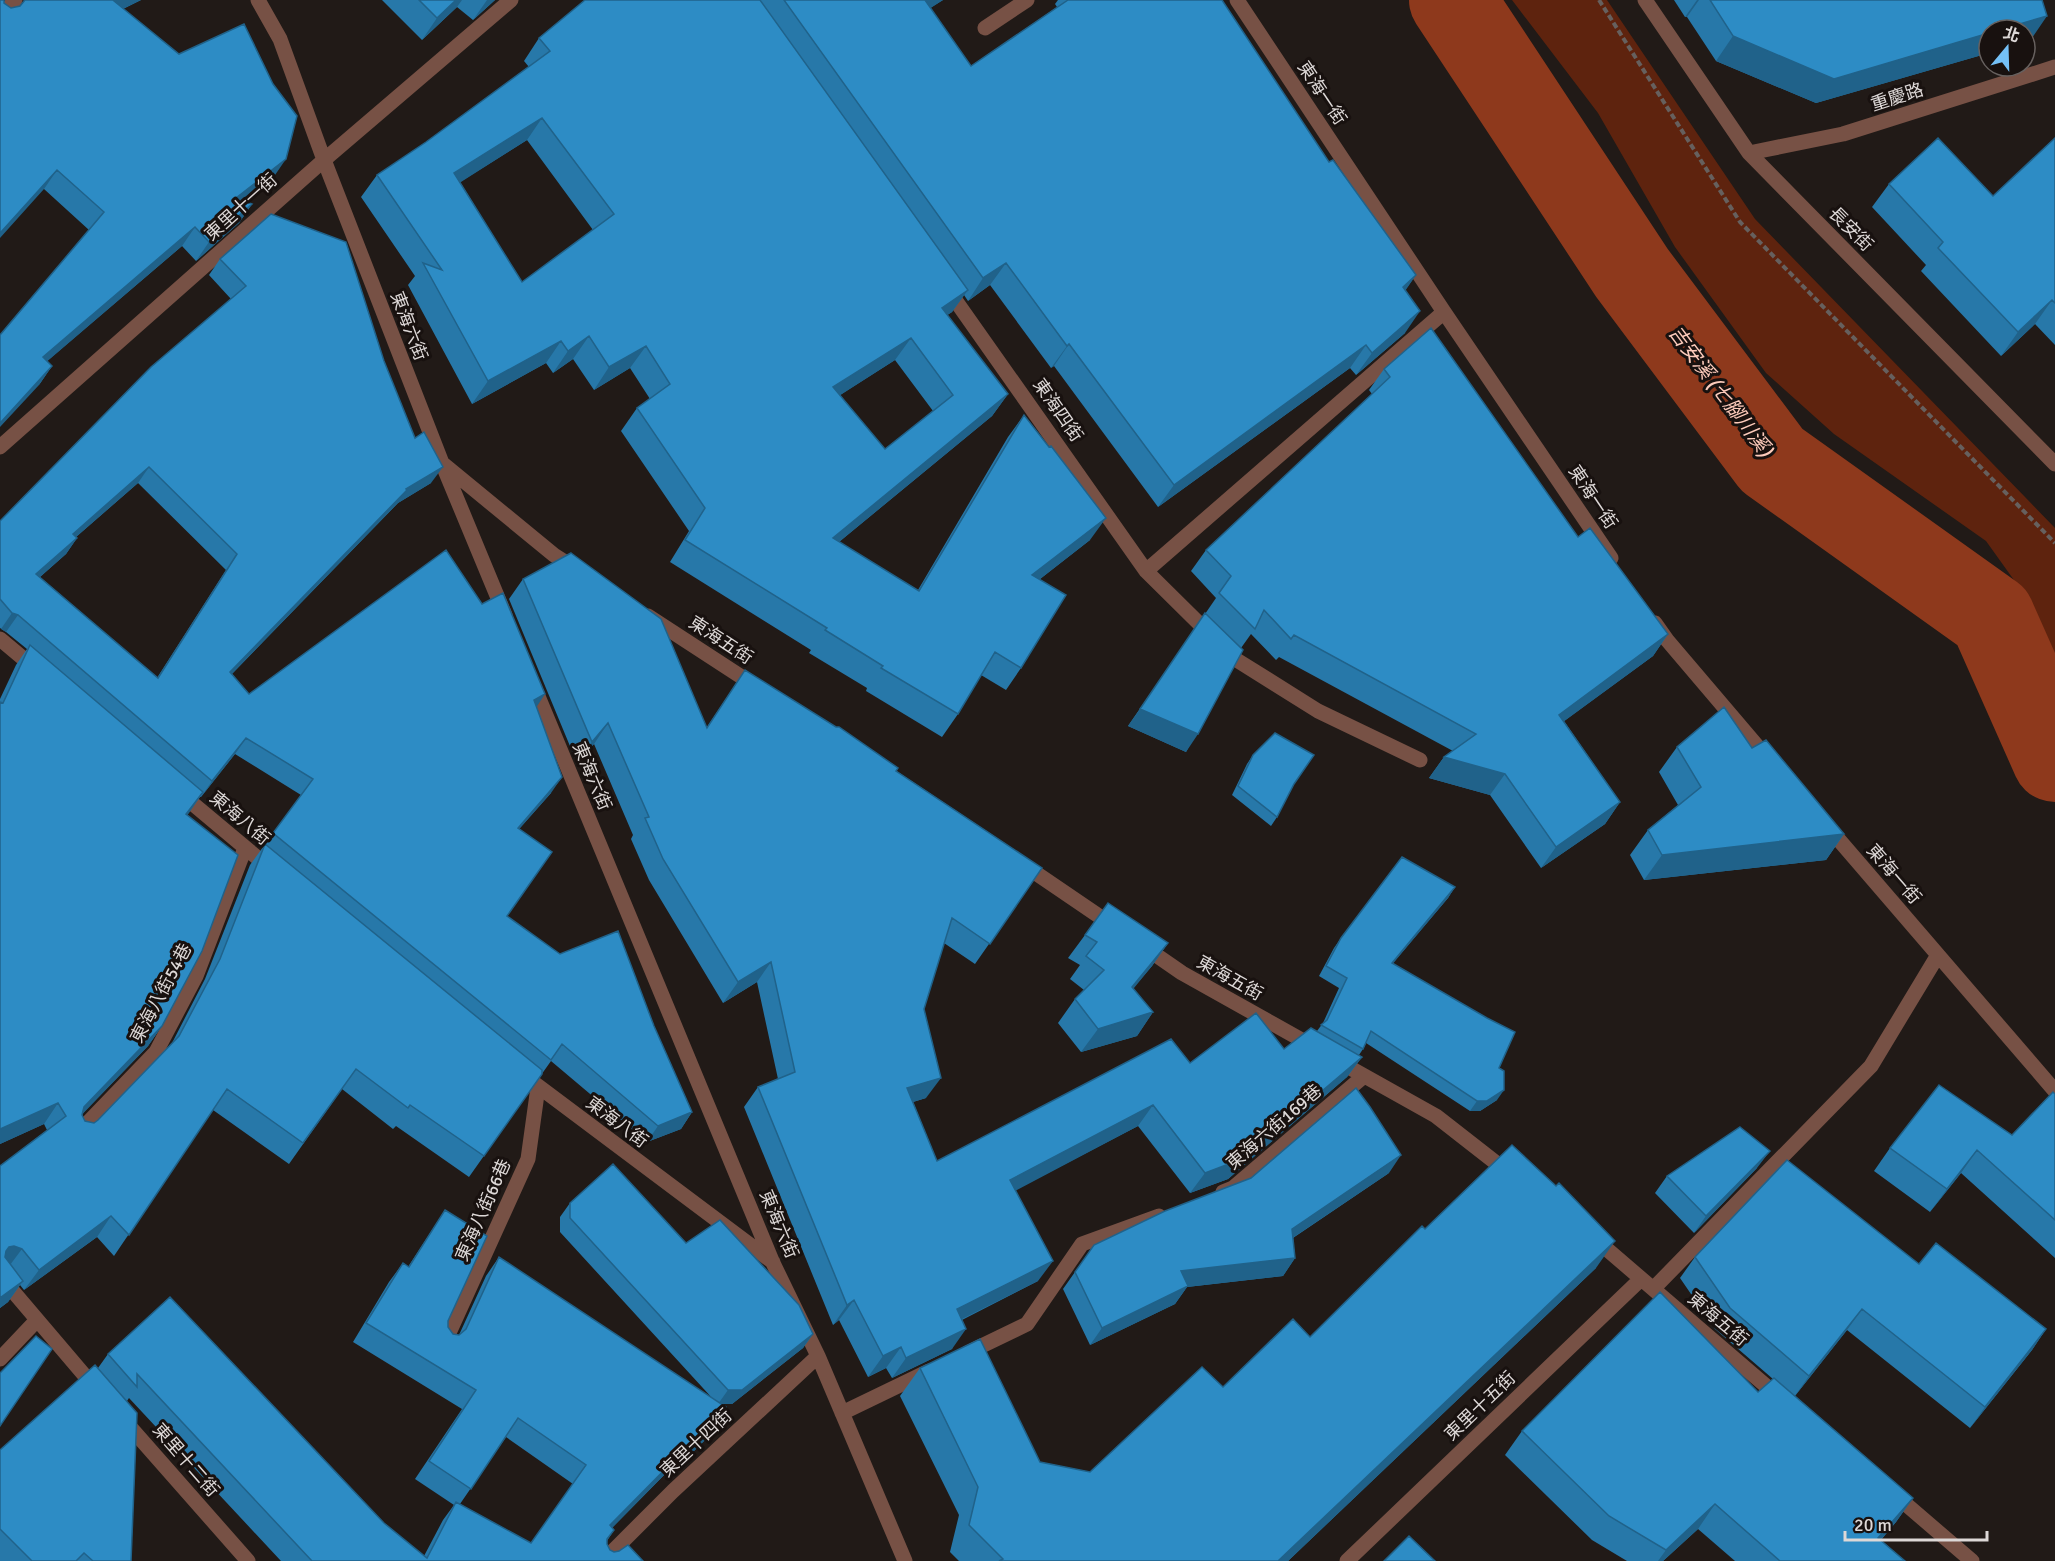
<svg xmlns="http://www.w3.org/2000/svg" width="2055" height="1561" viewBox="0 0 2055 1561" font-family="Signika,'Noto Sans TC',sans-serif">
<rect width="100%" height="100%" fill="#211a17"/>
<path fill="#5e230e" d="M1512,0H1607L1755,219L2055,528V656L2034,608L1986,541L1834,434L1766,373L1675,247L1598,113Z"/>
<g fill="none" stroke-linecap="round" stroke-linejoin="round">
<path stroke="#8e391c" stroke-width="86" d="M1452,0L1632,273L1772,460L1992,617L2055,759"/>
<path stroke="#66605e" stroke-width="4" stroke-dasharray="6 3" stroke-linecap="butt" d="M1599,0L1740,222L2055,543"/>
<path stroke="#775145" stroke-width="15" d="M258,0L280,39L324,160L442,463L505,615
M1237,0L1444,312L1611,558
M1645,0L1749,153L2055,464
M0,18L15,0
M985,28L1027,0
M1749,153L1843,134L2055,67
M946,287L1146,571L1235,659L1318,711L1420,760
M0,447L324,160L511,0
M442,463L554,555L576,569
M1146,571L1444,312
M648,616L757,687
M1655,623L1667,640L1770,761
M0,639L37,670
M533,684L773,1263L818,1356L905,1561
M180,793L272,870
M1827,826L2055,1091
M1021,863L1115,927
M1143,946L1182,973L1316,1048
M1336,1060L1436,1116L1509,1173
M518,1071L773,1262
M77,1134L156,1052L196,976L245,848
M1223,1192L1233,1188L1364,1076
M1595,1239L1779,1397
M0,1276L97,1390
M1653,1289L1871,1066L1938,955
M444,1344L528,1159L538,1087
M967,1353L1027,1324L1082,1244L1159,1216
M0,1359L36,1321
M842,1413L929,1371
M123,1419L248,1561
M1894,1494L1972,1561
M603,1561L673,1491L818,1356
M1347,1561L1641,1279"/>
</g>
<path fill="#2778a9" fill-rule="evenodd" d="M24,0H141L123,9L273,178L243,201L252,204L239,223L196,261L182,246L47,361L52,366L39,385L89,230L44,189L4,3L11,8L20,6Z
M382,0H495L473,20L457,7L422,40Z
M585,0H943L930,8L971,66L1057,7L1055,4L1058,0H1222L1329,162L1416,275L1405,290V333L1356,375L1350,368L1158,507L1054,366L1051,368L990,285L968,301L964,295L952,312L947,315L1008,394L992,416L839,542L918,590L1008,437L1024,415L1090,540L1040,579L1021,668L1006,690L981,675L958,714L942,737L866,691L867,688L809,653L811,650L670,562L689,531L621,431L637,408L650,399L630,368L594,390L573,359L553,373L546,363L472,404L408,285L415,276L361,197L377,175L426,142L529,67L524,61L539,38ZM527,140L593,230L522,282L460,182ZM895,360L933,411L885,449L840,395Z
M1674,0H2042L2030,41L1816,103L1716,61L1687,17H1685Z
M2055,138V345L2035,324L2001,356L1921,271L1926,265L1872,207L1889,184L1993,196Z
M220,259L384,361L431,483L398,503L232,674L249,694L536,707L551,793L519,829L507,916L654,1026L692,1112L681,1129L647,1142L551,1061L469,1177L396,1126L393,1129L342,1089L289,1164L213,1110L114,1256L97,1237L24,1290L20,1285L8,1302L0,1308V1166L47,1130L44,1124L0,1144V699L16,665L27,649L6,632L0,628V521L231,299L209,275ZM138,483L226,570L157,678L40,577L66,554L77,538L76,537ZM235,754L301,795L250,865L205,979L171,1045L98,1120L94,1123L85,1121L82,1114L148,1046L162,1026L187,815L200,797H201Z
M1384,369L1578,537L1668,634L1653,656L1564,721L1620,802L1605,824L1541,868L1490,795L1429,778L1444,757L1453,751L1279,657L1276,660L1251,634L1241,648L1186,752L1128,726L1216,598L1191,571L1206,550L1372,394L1369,390Z
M523,579L707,727L745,670L1042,868L975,964L944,943L924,1009L926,1098L913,1102L937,1161L1190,1063L1284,1049L1317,1031L1323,1023L1339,988L1319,976L1334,948L1341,938L1455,887L1448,898L1393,963L1499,1068L1497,1100L1480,1111H1470L1366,1043L1363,1049L1359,1055L1362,1057L1347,1077L1228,1179L1190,1193L1138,1126L1015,1190L1038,1281L962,1320L952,1349L892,1378L886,1368L868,1377L839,1320L833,1325L744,1107L758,1087L778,1079L757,982L723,1003L649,880L631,839L633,835L594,744L577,763L509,599Z
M1677,747L1752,748L1844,834L1826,860L1644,880L1630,855L1648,830L1678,805L1659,772Z
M1253,755L1294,784L1277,817L1271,826L1232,795L1247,764Z
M1085,935L1168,943L1152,966L1133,988L1153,1012L1137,1036L1081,1052L1058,1023L1075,999L1084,990L1070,979L1080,965L1068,958Z
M2055,1094V1258L1961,1173L1930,1212L1874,1171L1890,1148L2012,1135Z
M1757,1168L1694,1233L1655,1193L1667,1176Z
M1389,1173L1293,1238L1295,1258L1283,1276L1187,1287L1175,1304L1090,1345L1063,1289L1094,1245Z
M570,1203L686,1243L813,1334L803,1348L732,1404H721L726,1407L720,1415L709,1436L674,1471L671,1468L612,1528L614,1530L607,1541V1544L610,1550L643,1561H281L129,1398L127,1401L131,1561H0V1450L98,1368L108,1354L384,1523L424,1556L443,1520L454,1505L415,1479L462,1409L353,1342L389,1282L403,1263L408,1267L445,1210L448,1321V1327L453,1334L459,1335L486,1276L499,1257L713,1399L560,1232V1217ZM506,1437L573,1484L531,1543L460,1504Z
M1425,1229L1596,1268L1288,1561H959L950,1552L959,1515L900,1396L920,1368L1040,1462L1090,1472L1223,1387L1310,1337Z
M1695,1257L1919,1264L2046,1329L2032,1350L1970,1428L1847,1330L1795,1396L1913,1498L1896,1522L1881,1540L1905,1561H1735L1698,1529L1663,1561H1627L1592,1540L1505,1455L1522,1431L1758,1392L1773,1379L1715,1329L1680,1278Z"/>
<path fill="#20628a" d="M116,0H141L100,20L114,1Z
M456,0H462L457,7L422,40L437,18Z
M487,0H495L473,20Z
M924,0H943L909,22Z
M1697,0H1699L1687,17H1685Z
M2047,16L2030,41L2025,42V30H1999Z
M1989,33V53L1816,103L1716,61L1733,36Z
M542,118L527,140L439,196L454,173Z
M286,159L273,178L222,217L236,198Z
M57,170L44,189L0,238V233Z
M252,204L239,223L196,261L209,242Z
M195,227L182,246L30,376L43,357Z
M1006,263L990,285L968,301L983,278Z
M1416,275L1401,297L1403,287Z
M968,290L952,312L926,330L942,308Z
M2052,300L2035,324L2001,356L2018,332Z
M1420,311L1405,333L1356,375L1372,353Z
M589,336L573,359L553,373L568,351Z
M911,338L895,360L817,410L833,387Z
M561,341L546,363L472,404L488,381Z
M1069,344L1054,366L1051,368L1067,346Z
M1366,345L1350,368L1158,507L1174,485Z
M646,346L630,368L594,390L609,367Z
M52,366L39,385L0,427V423Z
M1008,394L992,416L817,560L833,538Z
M149,467L138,483L61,550L73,534Z
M443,467L431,483L398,503L218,688L230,672L406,489Z
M1106,518L1090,540L1017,597L1032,575Z
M77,538L66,554L25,590L36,574Z
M12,613L18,615L6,632L1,629Z
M1668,634L1653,656L1544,736L1559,715Z
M545,694L534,711V700Z
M1140,709L1198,734L1186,752L1128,726Z
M608,723L594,744L577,763L592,742Z
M246,738L235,754L201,797L212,781Z
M1444,757L1505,774L1490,795L1429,778Z
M562,777L551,793L506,844L518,828Z
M203,792L189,813L171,835L186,814Z
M1620,802L1605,824L1541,868L1556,847Z
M1844,834L1826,860L1644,880L1662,855Z
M1455,887L1448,898L1385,973L1392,963Z
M1168,943L1152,966L1116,1010L1132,987Z
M771,962L757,982L723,1003L738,982Z
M1153,1012L1137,1036L1081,1052L1098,1029Z
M162,1026L148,1046L70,1127L84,1107Z
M1362,1057L1347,1077L1228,1179L1190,1193L1205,1173Z
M941,1078L926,1098L893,1108L907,1088Z
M1504,1090L1497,1100L1480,1111H1470L1477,1101Z
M58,1103L44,1124L0,1144V1129Z
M1153,1105L1138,1126L996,1201L1010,1180Z
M692,1112L681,1129L647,1142L658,1126Z
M1977,1150L1961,1173L1930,1212L1947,1189Z
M1770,1151L1757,1168L1694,1233L1706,1216Z
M1401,1155L1389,1173L1279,1247L1292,1229Z
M111,1216L97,1237L24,1290L39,1270Z
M1615,1241L1596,1268L1288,1561H1278Z
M14,1246L22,1249L7,1269L0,1259L9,1247Z
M1295,1258L1283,1276L1187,1287L1175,1304L1090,1345L1102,1328L1181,1271Z
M1053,1261L1038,1281L942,1329L957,1309Z
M23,1281L8,1302L0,1308V1298Z
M854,1300L839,1320L833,1325L847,1305Z
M1862,1309L1847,1330L1794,1397L1809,1376Z
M966,1329L952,1349L892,1378L906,1358Z
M2046,1329L2032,1350L1970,1428L1985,1407Z
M813,1334L803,1348L732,1404H718L728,1390Z
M901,1347L886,1368L868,1377L883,1356Z
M722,1417L709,1436L674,1471L687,1453Z
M684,1450L671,1468L596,1544L610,1525Z
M1913,1498L1896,1522L1862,1561L1878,1538Z
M1715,1504L1698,1529L1663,1561H1658L1666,1550Z"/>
<path fill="#2d8cc5" stroke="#20628a" stroke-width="1.5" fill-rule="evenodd" d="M0,0H4V3L11,8L20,6L25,0H116L114,1L179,54L244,24L273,84L297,116L286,159L236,198L252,204L209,242L195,227L43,357L52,366L0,423V335L104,212L57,170L0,233Z
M419,0H456L437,18Z
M585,0H760L968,290L942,308L1008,394L833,538L919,591L1024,415L1049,447L1051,446L1106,518L1032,575L1066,595L1021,668L995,652L958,714L881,668L883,666L825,630L827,628L685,540L705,508L637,408L670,384L646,346L609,367L589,336L568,351L561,341L488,381L423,263L442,270L377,175L426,142L550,51L539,38ZM542,118L614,214L522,282L454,173ZM911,338L953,395L885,449L833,387Z
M784,0H925L971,66L1068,0H1222L1329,162L1333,160L1416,275L1403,287L1420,311L1372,353L1366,345L1174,485L1069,344L1067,346L1006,263L983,278Z
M1710,0H2042L2047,16L1999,30H1989V33L1834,79L1733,36Z
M1938,138L1993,196L2055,138V303L2052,300L2018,332L1938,248L1943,242L1889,184Z
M271,214L346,242L384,361L415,438L424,432L443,467L406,489L407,490L230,672L249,694L446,550L482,604L503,593L545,694L534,700L562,777L518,828L552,852L507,916L560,954L618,931L654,1026L692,1112L658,1126L562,1044L551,1060L273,833L313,779L246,738L212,781L18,615L12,613L0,599V521L151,367L246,286L220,259ZM149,467L237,554L158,678L36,574L77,538L73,534Z
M1431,328L1578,537L1590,528L1668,634L1559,715L1620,802L1556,847L1505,774L1444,757L1476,734L1294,635L1291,639L1264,610L1255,629L1219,593L1231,576L1206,550L1390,377L1384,369Z
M571,553L661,619L707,728L745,670L836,727H839L898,768L896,771L1042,868L990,944L952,918L924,1009L941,1078L907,1088L937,1161L1171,1039L1190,1063L1256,1013L1284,1049L1311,1028L1362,1057L1242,1159L1205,1173L1153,1105L1010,1180L1053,1261L957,1309L966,1329L906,1358L901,1347L883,1356L854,1300L847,1305L758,1087L795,1072L771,962L738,982L663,859L645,818L649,817L608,723L592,742L523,579Z
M1205,613L1243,650L1198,734L1140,709Z
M30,645L203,792L186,814L238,855L202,951L162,1026L84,1107L82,1115L85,1121L94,1123L98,1120L179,1036L220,959L265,844L542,1070V1074L484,1156L410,1105L408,1108L356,1069L303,1143L227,1089L129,1235L111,1216L39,1270L22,1249L14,1246L9,1247L6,1251L5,1257L23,1281L0,1298V1166L66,1116L58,1103L0,1129V702L3,703Z
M1724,707L1752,748L1766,740L1844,834L1662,855L1648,830L1701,787L1677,747Z
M1275,733L1314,755L1294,784L1277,817L1238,786L1253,755Z
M1402,857L1455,887L1392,963L1487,1018L1515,1032L1499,1068L1504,1071V1090L1487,1101H1477L1371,1031L1363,1049L1321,1025L1327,1020L1347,978L1326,966L1341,938Z
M1108,903L1168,943L1132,987L1153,1012L1098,1029L1075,999L1104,970L1086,956L1097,942L1085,935Z
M1939,1085L2012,1135L2053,1092L2055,1094V1220L1977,1150L1947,1189L1890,1148Z
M1356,1088L1370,1107L1401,1155L1292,1229L1295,1258L1181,1271L1188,1286L1102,1328L1075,1272L1094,1245L1165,1211L1251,1178Z
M1740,1127L1770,1151L1706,1216L1667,1176Z
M1512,1145L1556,1186L1559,1183L1615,1241L1278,1561H999L1003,1559L969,1525L978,1487L920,1368L980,1339L1040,1462L1090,1472L1202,1367L1223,1387L1293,1319L1310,1337L1422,1226L1425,1229Z
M1787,1160L1919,1264L1936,1243L2046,1329L1985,1407L1862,1309L1809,1376L1730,1308L1695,1257Z
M613,1164L686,1243L720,1220L799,1305L813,1334L742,1390H728L570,1218V1203Z
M445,1210L487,1236L448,1321V1327L453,1334L459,1335L466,1329L499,1257L726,1407L719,1414L722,1417L687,1453L684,1450L610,1525L614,1530L607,1539V1544L610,1550L614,1552L619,1551L628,1545L643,1561H312L137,1374V1387L108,1354L170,1297L384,1523L427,1558L456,1502L531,1543L586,1465L518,1418L471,1489L429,1461L476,1390L366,1323L403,1263L409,1267Z
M1660,1292L1758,1392L1774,1378L1913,1498L1878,1538L1905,1561H1780L1715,1504L1666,1550L1609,1516L1522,1431Z
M36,1336L52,1349L0,1426V1373Z
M95,1365L137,1413L131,1561H93L84,1553L76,1561H32L0,1529V1450Z
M1409,1536L1435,1561H1384Z"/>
<g text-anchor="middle" stroke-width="6" stroke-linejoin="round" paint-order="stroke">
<g font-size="18" fill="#ddd8d7" stroke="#18110f">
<text transform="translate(1322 93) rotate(56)" y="6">東海一街</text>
<text transform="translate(1897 97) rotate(-18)" y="6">重慶路</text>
<text transform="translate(241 207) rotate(-42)" y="6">東里十一街</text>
<text transform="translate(1851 229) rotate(45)" y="6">長安街</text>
<text transform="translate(409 326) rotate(69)" y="6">東海六街</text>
<text transform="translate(1058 410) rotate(55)" y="6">東海四街</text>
<text transform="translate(1593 497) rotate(56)" y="6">東海一街</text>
<text transform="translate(721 640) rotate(33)" y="6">東海五街</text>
<text transform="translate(592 776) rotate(67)" y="6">東海六街</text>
<text transform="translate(240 818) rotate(40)" y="6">東海八街</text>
<text transform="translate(1894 874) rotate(49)" y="6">東海一街</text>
<text transform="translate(1230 978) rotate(29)" y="6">東海五街</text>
<text transform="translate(161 993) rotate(-62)" y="6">東海八街54巷</text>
<text transform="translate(617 1122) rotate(37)" y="6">東海八街</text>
<text transform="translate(1274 1127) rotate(-41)" y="6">東海六街169巷</text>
<text transform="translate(483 1210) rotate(-66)" y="6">東海八街66巷</text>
<text transform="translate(779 1224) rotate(67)" y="6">東海六街</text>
<text transform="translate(1718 1319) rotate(40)" y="6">東海五街</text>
<text transform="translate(1480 1406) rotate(-44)" y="6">東里十五街</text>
<text transform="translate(696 1443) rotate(-43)" y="6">東里十四街</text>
<text transform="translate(186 1460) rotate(49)" y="6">東里十二街</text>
</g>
<g font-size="20" font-style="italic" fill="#fdcbbb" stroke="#18110f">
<text transform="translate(1721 391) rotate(53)" y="7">吉安溪 (七腳川溪)</text>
</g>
</g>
<g transform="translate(2007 48) rotate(19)"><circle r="28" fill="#18110f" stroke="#67615f" stroke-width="1.5"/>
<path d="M0-4.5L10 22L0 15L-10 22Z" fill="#74c0f6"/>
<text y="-9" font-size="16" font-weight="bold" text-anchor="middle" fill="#ddd8d7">北</text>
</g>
<path d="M1845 1531v9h142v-9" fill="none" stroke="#ddd8d7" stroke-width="3"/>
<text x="1854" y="1531" font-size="18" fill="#ddd8d7" stroke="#18110f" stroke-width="4.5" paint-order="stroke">20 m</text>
</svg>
